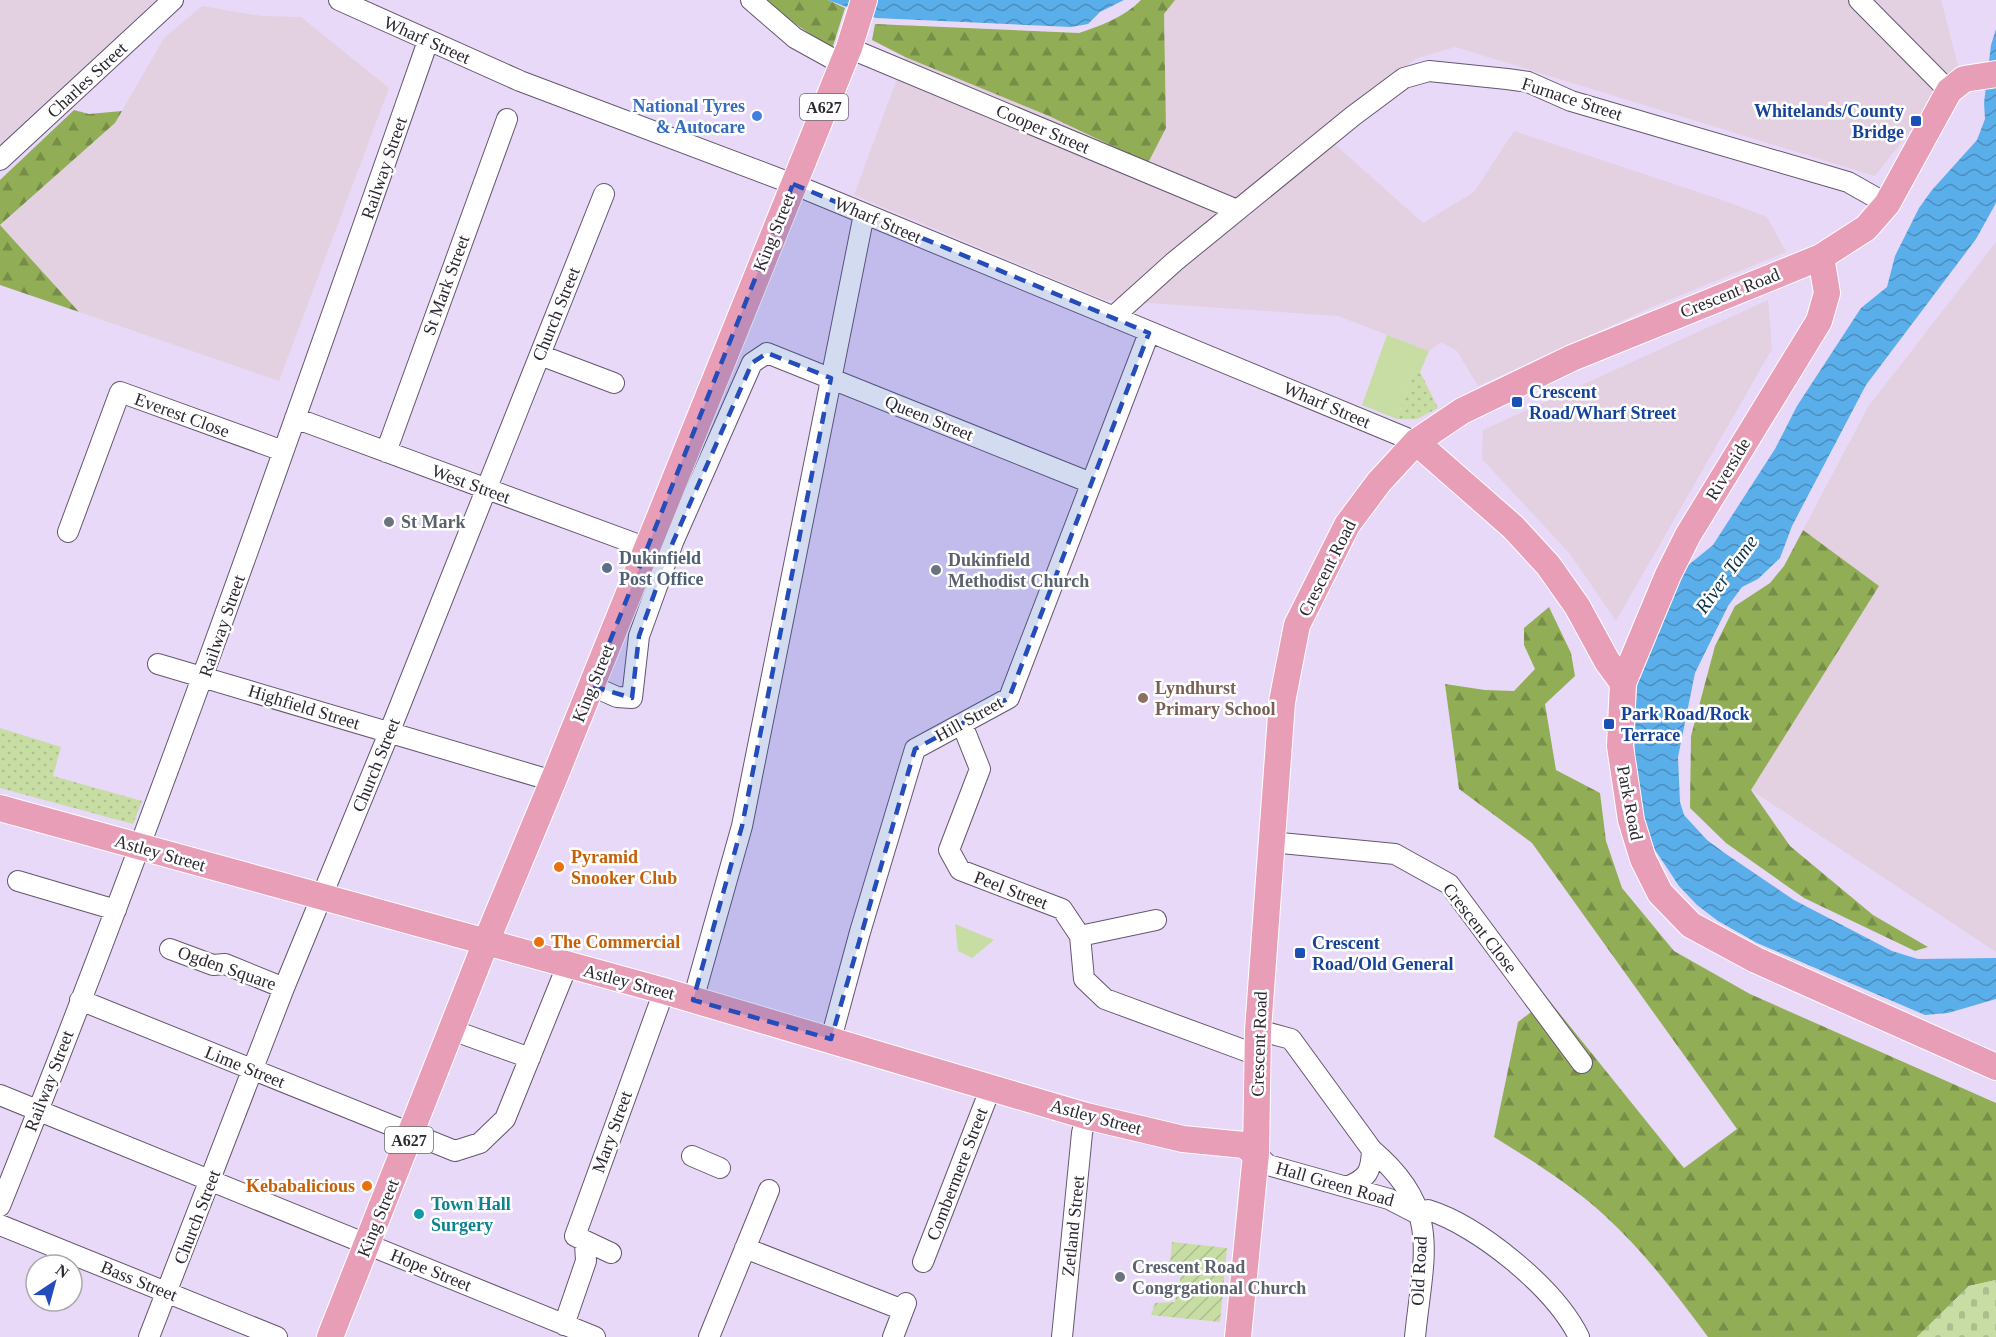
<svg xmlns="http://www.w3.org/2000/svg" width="1996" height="1337" viewBox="0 0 1996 1337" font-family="'Times New Roman',serif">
<defs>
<pattern id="grass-dots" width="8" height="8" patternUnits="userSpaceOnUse" patternTransform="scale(1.5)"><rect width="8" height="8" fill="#c7dda3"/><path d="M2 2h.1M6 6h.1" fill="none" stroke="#abbe8d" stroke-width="1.8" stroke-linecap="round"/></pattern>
<pattern id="forest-firs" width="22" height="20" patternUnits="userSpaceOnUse" patternTransform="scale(1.5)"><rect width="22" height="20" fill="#91ae56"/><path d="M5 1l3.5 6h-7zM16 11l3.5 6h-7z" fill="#778e48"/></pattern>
<pattern id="cemetery-stones" width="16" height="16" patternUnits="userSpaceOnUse" patternTransform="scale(1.5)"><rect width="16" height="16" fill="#c7dda3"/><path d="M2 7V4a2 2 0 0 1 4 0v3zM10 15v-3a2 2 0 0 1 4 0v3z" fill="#abbe8d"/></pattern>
<pattern id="garden-furrows" width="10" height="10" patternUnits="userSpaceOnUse" patternTransform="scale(1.5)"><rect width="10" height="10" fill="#c7dda3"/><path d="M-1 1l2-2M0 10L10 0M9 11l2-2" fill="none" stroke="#abbe8d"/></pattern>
<pattern id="water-waves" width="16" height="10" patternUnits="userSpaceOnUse" patternTransform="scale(1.5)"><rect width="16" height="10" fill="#5aaeea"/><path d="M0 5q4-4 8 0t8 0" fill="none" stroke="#4b8ebe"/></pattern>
</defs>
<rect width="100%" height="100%" fill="#e9d9f8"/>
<path fill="#e3d0e0" d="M0,0H156L0,144Z
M1175,0H1941L1959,69L1875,176L1455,47L1415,59L1229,207L1247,218L1330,140L1423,223L1474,192L1514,131L1725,201L1767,217L1786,252L1652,307L1478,386L1457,351L1441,342L1429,351L1338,316L1105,300L854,195L905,57L1049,116L1148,163L1166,128L1164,14Z
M202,6L261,16L301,17L389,88L279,381L79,312L0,226L115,123L164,38Z
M1996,242V952L1751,790L1879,586L1803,530L1868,407Z
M1768,300L1772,349L1616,621L1570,554L1482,459L1483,430Z"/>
<path fill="url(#grass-dots)" d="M1414,371L1420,372L1438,408L1417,419H1397Z
M0,728L61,747L53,776L142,801L133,824L0,788Z"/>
<path fill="url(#forest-firs)" d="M765,0H828L845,8L832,49L781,14Z
M1141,0H1175L1164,14L1166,128L1148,163L1049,116L905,57L872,40L875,24L1079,33C1100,26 1125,17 1141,0Z
M74,110L89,114L122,111L115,123L0,225L79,312L0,285V180Z
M1803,530L1879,586L1751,790L1790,846L1873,915L1928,947L1915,951L1804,898L1726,843L1690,808L1691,736L1715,646L1735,606L1770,583L1784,566Z
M1549,607L1571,653L1575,676L1545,704L1556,770L1600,793L1606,841L1622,888L1674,951L1750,994L1996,1103V1280L1969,1286L1917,1337H1708C1676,1294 1643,1250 1603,1214C1570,1184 1531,1160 1494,1137L1518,1022L1548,999L1684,1168L1737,1129L1532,843L1459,789L1445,684L1485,690L1514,691L1535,669L1524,645V628Z"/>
<path fill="url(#cemetery-stones)" d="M1996,1280V1337H1917L1969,1286Z"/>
<path fill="#c7dda3" d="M1387,335L1429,351L1420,372L1414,371L1397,419L1362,405Z
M955,924L994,940L972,958L958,951Z"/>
<path fill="url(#garden-furrows)" d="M1172,1242L1227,1248L1220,1322L1151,1315L1155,1303L1175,1302L1181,1276L1169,1274Z"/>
<path fill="url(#water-waves)" d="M828,0H1124L1100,12L1088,24L1071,27L876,18Z
M1996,29V203L1976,239L1866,385L1792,526L1780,558L1758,579L1742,587L1728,606L1695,673L1678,757L1680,802L1684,815L1707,840L1726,854L1794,900L1892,951L1918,959L1996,958V999L1948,1013L1925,1015L1757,943L1718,921L1697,905L1679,886L1655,850L1644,825L1634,762L1636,706L1638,672L1645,648L1686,567L1713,545L1775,449L1797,406L1861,308L1887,287L1895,256L1919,208L1932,190L1977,140L1985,119L1984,103L1991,45Z"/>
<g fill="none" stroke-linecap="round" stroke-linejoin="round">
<g stroke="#645670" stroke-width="22">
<path id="minor" d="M339,0L520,81L793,184L1416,442
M751,0L795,38L842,64
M1859,0L1949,91
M849,48L1237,210
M0,160L173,0
M1113,317L1174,262L1353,116L1404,78L1429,71L1507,79L1528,82L1571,101L1848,182L1887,204
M540,355L614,383
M295,418L647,548
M386,452L507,119
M68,532L120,392L283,451
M158,664L553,781
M592,686L617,697L632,698L639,636L673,542L752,363L767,353L1091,483
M962,724L980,769L949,850L960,870L1062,909L1080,936L1084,979L1105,999L1257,1055
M1270,842L1395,854L1449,884L1582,1063
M18,881L116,910
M1080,936L1156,920
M170,949L213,965L225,964L284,988
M80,1000L455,1151L480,1143L505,1119L567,966
M693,1000L742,826L864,214
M452,1030L530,1058
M1258,1030L1291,1039L1372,1150C1443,1210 1423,1255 1415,1337
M831,1039L860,932L915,749L1009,698L1149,333
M0,1095L595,1337
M1256,1154L1268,1165L1389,1199L1420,1215
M692,1156L720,1168
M1347,1187C1368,1178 1371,1172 1372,1150
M0,1206C155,822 291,432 428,41
M1420,1215L1428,1210C1479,1226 1555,1288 1579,1337
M0,1225L277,1337
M745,1248L903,1310
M611,1253L575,1236L664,991
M923,1262L991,1087
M564,1325L586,1261L585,1243
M149,1337L284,988L389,733L604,194
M709,1337L769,1190
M893,1337L906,1303
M1062,1337L1082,1133L1086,1116"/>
</g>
<g stroke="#fff" stroke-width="28">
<path id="major" d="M1416,442L1513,527L1548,565L1577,606L1607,661L1623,683L1620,746L1631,820L1643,859L1660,893L1691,925L1756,960L1996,1067
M1623,683L1668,575L1688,535L1819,321L1827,293L1821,257
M0,808L664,991L1086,1116L1183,1139L1244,1145L1256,1154
M330,1337L486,942L553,781L849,48L864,0
M1238,1337L1256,1154L1258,1030L1282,702L1297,625L1347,525L1379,482L1416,442L1462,411L1572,358L1821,257L1866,228L1887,204L1949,91L1964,79L1996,74"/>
</g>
<use href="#minor" stroke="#fff" stroke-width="20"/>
<use href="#major" stroke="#e89eb6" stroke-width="26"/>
</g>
<path fill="#244cba" fill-opacity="0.2" stroke="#244cba" stroke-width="4.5" stroke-dasharray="12 8" stroke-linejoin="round" d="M793,184L1149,333L1009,698L915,749L831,1039L693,1000L742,826L831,378L767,353L752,363L673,542L639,636L632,698L592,686Z"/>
<circle fill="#3f7fe0" stroke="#fff" stroke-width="2" cx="757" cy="116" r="6"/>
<g fill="#1a4fb4" stroke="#fff" stroke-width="2">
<rect x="1910" y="115" width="12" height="12" rx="3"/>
<rect x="1511" y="396" width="12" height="12" rx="3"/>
<rect x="1603" y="718" width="12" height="12" rx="3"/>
<rect x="1294" y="947" width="12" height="12" rx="3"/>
</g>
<g fill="#6b7280" stroke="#fff" stroke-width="2">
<circle cx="389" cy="522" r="6"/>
<circle cx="936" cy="570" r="6"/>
<circle cx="1120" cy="1277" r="6"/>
</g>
<circle fill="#5c6f8a" stroke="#fff" stroke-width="2" cx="607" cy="568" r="6"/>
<circle fill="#8d6e63" stroke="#fff" stroke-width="2" cx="1143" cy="698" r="6"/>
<g fill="#e8710a" stroke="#fff" stroke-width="2">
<circle cx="559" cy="867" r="6"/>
<circle cx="539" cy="942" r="6"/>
<circle cx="367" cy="1186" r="6"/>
</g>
<circle fill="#0f9aa8" stroke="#fff" stroke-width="2" cx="419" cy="1214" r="6"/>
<g text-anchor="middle" stroke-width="5" stroke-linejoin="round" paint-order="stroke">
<g fill="#fff" stroke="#6c6870" stroke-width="1.5">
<rect x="800" y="94" width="48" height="26" rx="4.5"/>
<rect x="385" y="1127" width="48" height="26" rx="4.5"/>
</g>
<g font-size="16" font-weight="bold" fill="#2d2732">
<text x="824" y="113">A627</text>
<text x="409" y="1146">A627</text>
</g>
<g font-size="18" fill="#2d2732" stroke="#fff">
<text transform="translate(427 40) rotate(24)" y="6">Wharf Street</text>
<text transform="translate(87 80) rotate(-43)" y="6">Charles Street</text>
<text transform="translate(1572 99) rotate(18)" y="6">Furnace Street</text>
<text transform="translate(1043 129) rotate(23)" y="6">Cooper Street</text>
<text transform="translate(384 168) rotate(-71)" y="6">Railway Street</text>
<text transform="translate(878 220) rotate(23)" y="6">Wharf Street</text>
<text transform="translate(774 232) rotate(-68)" y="6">King Street</text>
<text transform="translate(446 285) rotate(-70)" y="6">St Mark Street</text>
<text transform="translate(1730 293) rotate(-22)" y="6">Crescent Road</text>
<text transform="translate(556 314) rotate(-68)" y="6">Church Street</text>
<text transform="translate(1327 405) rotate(23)" y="6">Wharf Street</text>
<text transform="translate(182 415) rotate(20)" y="6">Everest Close</text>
<text transform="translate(929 418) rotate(22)" y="6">Queen Street</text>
<text transform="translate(1728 469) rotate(-59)" y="6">Riverside</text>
<text transform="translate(471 484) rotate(20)" y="6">West Street</text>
<text transform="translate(1327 568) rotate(-63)" y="6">Crescent Road</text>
<text transform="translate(222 626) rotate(-71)" y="6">Railway Street</text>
<text transform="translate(593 683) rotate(-68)" y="6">King Street</text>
<text transform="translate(304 707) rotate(17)" y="6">Highfield Street</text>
<text transform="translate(969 719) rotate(-29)" y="6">Hill Street</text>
<text transform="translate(376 765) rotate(-68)" y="6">Church Street</text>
<text transform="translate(1630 803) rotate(79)" y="6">Park Road</text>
<text transform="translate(160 853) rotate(16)" y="6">Astley Street</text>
<text transform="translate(1011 890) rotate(21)" y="6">Peel Street</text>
<text transform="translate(1480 928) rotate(52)" y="6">Crescent Close</text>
<text transform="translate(227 968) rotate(19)" y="6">Ogden Square</text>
<text transform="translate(629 982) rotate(15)" y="6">Astley Street</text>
<text transform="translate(1259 1044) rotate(-88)" y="6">Crescent Road</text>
<text transform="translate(245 1067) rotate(22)" y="6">Lime Street</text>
<text transform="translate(49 1081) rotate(-69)" y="6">Railway Street</text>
<text transform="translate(1096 1117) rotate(15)" y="6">Astley Street</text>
<text transform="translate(612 1132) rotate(-70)" y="6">Mary Street</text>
<text transform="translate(957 1174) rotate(-69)" y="6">Combermere Street</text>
<text transform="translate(1335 1184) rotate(16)" y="6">Hall Green Road</text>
<text transform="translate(197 1217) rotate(-69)" y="6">Church Street</text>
<text transform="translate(378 1218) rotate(-68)" y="6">King Street</text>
<text transform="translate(1073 1226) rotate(-84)" y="6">Zetland Street</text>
<text transform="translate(431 1270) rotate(22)" y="6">Hope Street</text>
<text transform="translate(1419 1271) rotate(-87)" y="6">Old Road</text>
<text transform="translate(139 1281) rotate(22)" y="6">Bass Street</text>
</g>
<g font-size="18" font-weight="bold" fill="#366cbe" stroke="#fff" text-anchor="end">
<text x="745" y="112">National Tyres<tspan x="745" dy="21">&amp; Autocare</tspan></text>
</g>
<g font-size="18" font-weight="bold" fill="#164399" stroke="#fff" text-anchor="start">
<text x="1904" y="117" text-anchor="end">Whitelands/County<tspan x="1904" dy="21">Bridge</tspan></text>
<text x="1529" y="398">Crescent<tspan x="1529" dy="21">Road/Wharf Street</tspan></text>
<text x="1621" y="720">Park Road/Rock<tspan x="1621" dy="21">Terrace</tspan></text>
<text x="1312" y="949">Crescent<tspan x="1312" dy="21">Road/Old General</tspan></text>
</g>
<g font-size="18" font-weight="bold" fill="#5b616d" stroke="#fff" text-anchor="start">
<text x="401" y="528">St Mark</text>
<text x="948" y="566">Dukinfield<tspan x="948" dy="21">Methodist Church</tspan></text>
<text x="1132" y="1273">Crescent Road<tspan x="1132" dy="21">Congrgational Church</tspan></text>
</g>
<g font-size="18" font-weight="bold" fill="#4e5e75" stroke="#fff" text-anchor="start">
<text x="619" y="564">Dukinfield<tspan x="619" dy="21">Post Office</tspan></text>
</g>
<g font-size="18" font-weight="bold" fill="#785e54" stroke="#fff" text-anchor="start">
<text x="1155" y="694">Lyndhurst<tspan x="1155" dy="21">Primary School</tspan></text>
</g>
<g font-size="18" font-weight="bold" fill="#c56008" stroke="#fff" text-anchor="start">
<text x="571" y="863">Pyramid<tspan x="571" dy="21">Snooker Club</tspan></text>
<text x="551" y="948">The Commercial</text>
<text x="355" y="1192" text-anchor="end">Kebabalicious</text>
</g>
<g font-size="18" font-weight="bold" fill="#0d838f" stroke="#fff" text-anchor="start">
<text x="431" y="1210">Town Hall<tspan x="431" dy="21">Surgery</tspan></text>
</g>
<g font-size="20" font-style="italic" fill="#0e334b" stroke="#fff">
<text transform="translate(1726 574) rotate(-54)" y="7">River Tame</text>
</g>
</g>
<g transform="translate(54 1283) rotate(36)"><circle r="28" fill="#ffffff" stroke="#aba9ad" stroke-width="1.5"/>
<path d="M0-4.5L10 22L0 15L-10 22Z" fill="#244cba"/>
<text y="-9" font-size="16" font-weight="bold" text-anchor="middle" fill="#2d2732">N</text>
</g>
</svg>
